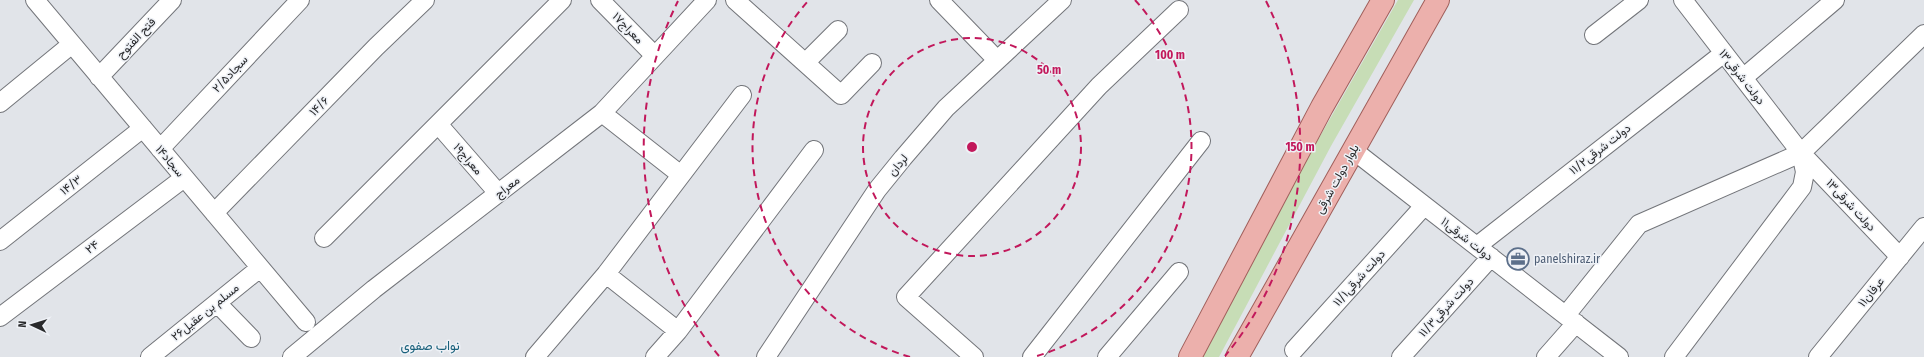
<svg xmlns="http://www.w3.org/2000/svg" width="1924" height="357" viewBox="0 0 1924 357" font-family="'Fira Sans Condensed',Vazirmatn,sans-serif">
<rect width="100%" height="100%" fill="#e1e4e9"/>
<path fill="#c7ddb6" d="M1398,0H1414L1331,146L1219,357H1203L1315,145Z"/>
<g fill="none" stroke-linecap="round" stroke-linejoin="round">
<g stroke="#73757a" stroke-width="20">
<path id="minor" d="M35,0L306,322
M600,0L655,56
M735,0L841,95L872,63
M939,0L997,60
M1683,0L1801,153L1900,257
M1594,35L1639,0
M805,63L838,30
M99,77L172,0
M1743,78L1835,0
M0,103L72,44
M602,113L681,175
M438,124L498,193
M160,149L300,0
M1353,150L1619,357
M214,213L376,47L425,0
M324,238L562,0
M0,241L143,128
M1477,246L1724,53
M606,274L678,331
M217,303L251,338
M1566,315L1639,224L1801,153L1924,34
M0,317L184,178
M1294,350L1424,206
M150,357L260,268
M292,357L374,289L602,113L707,0
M535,357L606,274L742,95
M655,357L678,331L814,150
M766,357L877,190L903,158L946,108L1062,0
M974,357L906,297L1099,86L1179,10
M1032,357L1201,141
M1107,357L1179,272
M1401,357L1491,257
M1546,357L1576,323
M1674,357L1802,187L1805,172L1801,153
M1818,357L1924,227"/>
</g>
<g stroke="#a05f5b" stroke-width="24">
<path id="major" d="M1190,357L1322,107L1383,0
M1237,357L1438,0"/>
</g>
<use href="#minor" stroke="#fff" stroke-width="18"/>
<use href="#major" stroke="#ecb0ac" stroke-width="22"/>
</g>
<g fill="none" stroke="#c2185b" stroke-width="2" stroke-dasharray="7 5">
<circle cx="972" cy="147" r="109"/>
<path d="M910 357A219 219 0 0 1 809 0M1135 0A219 219 0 0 1 1034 357"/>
<path d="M719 356A328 328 0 0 1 678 1M1266 1A328 328 0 0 1 1225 356"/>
</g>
<defs>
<g id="office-ring" transform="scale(1.15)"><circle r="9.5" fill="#eef1f6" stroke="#5c6f8a" stroke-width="1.5"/><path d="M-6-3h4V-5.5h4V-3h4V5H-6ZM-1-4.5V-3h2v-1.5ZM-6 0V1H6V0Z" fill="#5c6f8a"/></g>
</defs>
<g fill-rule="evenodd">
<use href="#office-ring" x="1518" y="259"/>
</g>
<g text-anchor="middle" stroke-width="3" stroke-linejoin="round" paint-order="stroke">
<g font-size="12" fill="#292a2c" stroke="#eef1f6">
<text transform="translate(628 28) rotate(46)" y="4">معراج۱۷</text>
<text transform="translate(136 38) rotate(-47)" y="4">فتح الفتوح</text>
<text transform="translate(230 74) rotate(-47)" y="4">۲/۵سجاد</text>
<text transform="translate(1742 77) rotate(52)" y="4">۱۳دولت شرقی</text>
<text transform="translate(319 106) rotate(-46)" y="4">۱۴/۶</text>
<text transform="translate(1600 149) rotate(-38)" y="4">۱۱/۲دولت شرقی</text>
<text transform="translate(468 159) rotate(49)" y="4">معراج۱۹</text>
<text transform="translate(170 161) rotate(50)" y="4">۱۴سجاد</text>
<text transform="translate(898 165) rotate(-51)" y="4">لردان</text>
<text transform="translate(1337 179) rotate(-61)" y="4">بلوار دولت شرقی</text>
<text transform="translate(71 185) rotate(-38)" y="4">۱۴/۳</text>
<text transform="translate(507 187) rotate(-38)" y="4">معراج</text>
<text transform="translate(1851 205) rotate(47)" y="4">دولت شرقی۱۳</text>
<text transform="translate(1467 239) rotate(38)" y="4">۱۱دولت شرقی</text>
<text transform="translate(92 247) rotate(-37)" y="4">۲۴</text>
<text transform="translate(1359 278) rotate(-48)" y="4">۱۱/۱دولت شرقی</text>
<text transform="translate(1871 292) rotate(-51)" y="4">۱۱عرفان</text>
<text transform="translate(1446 307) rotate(-48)" y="4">۱۱/۳دولت شرقی</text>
<text transform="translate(205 312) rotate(-39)" y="4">مسلم بن عقیل۲۶</text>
</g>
<g font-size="12" fill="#4e5e75" stroke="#eef1f6" text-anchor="start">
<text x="1534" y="263">panelshiraz.ir</text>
</g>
<g font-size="13" fill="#19607b" stroke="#eef1f6">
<text x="430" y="350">نواب صفوی</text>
</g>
</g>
<circle cx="972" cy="147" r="6" fill="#c2185b" stroke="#eef1f6" stroke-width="2"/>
<g font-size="12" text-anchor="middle" font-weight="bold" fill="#c2185b" stroke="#eef1f6" stroke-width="3" stroke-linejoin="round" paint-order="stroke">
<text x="1170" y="59">100 m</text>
<text x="1049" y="74">50 m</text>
<text x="1300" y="151">150 m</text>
</g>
<g transform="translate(32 325) rotate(274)" stroke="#eef1f6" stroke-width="3" paint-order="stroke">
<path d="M0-3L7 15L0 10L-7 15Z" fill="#292a2c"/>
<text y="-6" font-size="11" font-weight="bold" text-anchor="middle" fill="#292a2c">N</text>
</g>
</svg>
